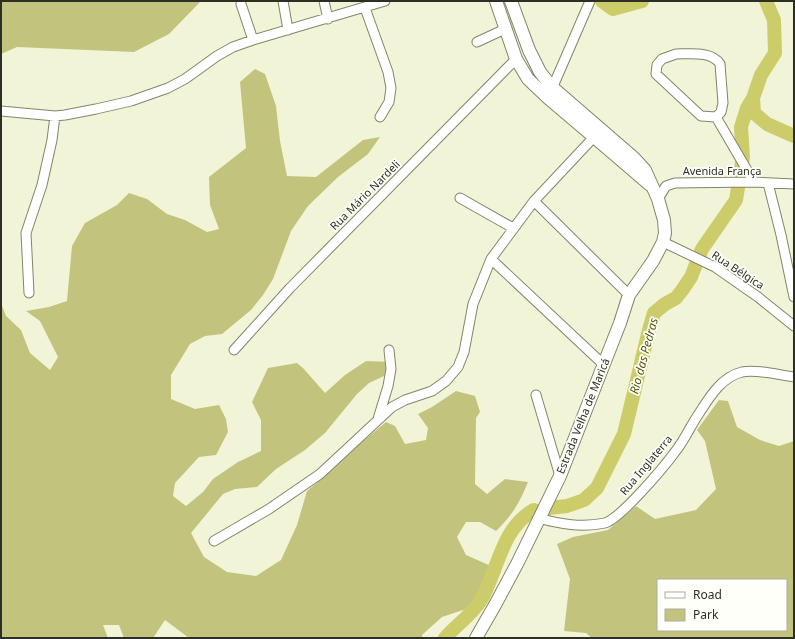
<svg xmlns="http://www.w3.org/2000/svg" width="795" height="639" viewBox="0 0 795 639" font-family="'Noto Sans',sans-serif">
<rect width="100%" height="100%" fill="#f2f4d8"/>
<path fill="#c2c47d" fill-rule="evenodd" d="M1,1H201L169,34L134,52L17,47L1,54Z
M255,69L265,74L276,106L280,141L287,176L316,177L363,140L380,137L368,154L338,177L308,206L291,231L273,279L263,295L251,310L222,334L205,336L190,344L171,375V399L195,409L219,405L226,419L228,432L216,455L199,457L175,483L173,496L186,506L203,492L213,479L238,462L261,451V420L252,402L268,368L297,363L303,368L325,393L345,375L366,361L391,362L384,376L369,383L357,394L325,433L305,450L276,469L257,487L235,489L223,494L191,533L204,557L227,572L256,576L281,560L297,525L307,491L331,471L362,442L386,422L395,426L405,444L426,440L428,428L418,414L432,407L456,391L475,396L480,412L476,418L475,484L487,494L505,479L528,482C519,504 513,514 496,531L480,522H466L457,537L466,555L491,566L482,589L466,609L442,617L422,635V638H189L165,620L153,638H124L119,625H103L108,638H1V303L6,316L21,330L30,353L50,370L58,357L40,321L26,311L49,307L67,301L72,246L85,223L117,205L129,193L147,199L167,214L185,220L207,232L219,229L210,205L209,177L246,148L240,82Z
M719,400L728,401L737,427L760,440L779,446L794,441V638H592L586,633L564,631L570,579L557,544L573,537L608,530L636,506L655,519L696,510L716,489L705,441L697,430ZM658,580H786V630H658Z"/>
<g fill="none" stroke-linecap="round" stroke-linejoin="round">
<path stroke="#cccd6a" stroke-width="14" d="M602,1L613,9L642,1
M766,1L774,20L775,53L761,75L753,98L754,113L767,124L794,136
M549,508L567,506L584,500L597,488L624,434L649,330L654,313L665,304L676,298L683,289L691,277L702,249L736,200L743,157L741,127L747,108L753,98
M445,638C456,625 472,615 481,600C498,571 501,528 534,510"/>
<g stroke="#83846b" stroke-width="11">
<path id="minor" d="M283,1L288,30
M324,1L328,19
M241,4L253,40
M365,8L388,72L391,88L389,102L380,117
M477,42L505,29
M676,54C690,54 712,51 720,64L723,103L721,112L716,117L701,116L656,74L657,65L662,59Z
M551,91L590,1
M1,111L55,116L65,115L96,109L131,101L168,88L185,79L217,56L233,47L253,40L385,1
M716,117L754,182
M768,183L781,235L794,297
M460,198L513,228
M658,199L666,186L675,183L754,182L794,184
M534,201L629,295
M663,242L715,267L758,297L794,326
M491,259L604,365
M29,293L26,233L42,185L52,140L55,116
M234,350L290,288L516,59
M536,395L560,476
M378,419L388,386L391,369L389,350
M538,518C560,524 582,528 605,523C621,518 664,467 675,452C684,441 690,427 698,415C709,398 721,377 742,372C757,369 779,375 794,377
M214,541L269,509L320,474L392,407L405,400L432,391L446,381L458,367L464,352L473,304L491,259L534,201L594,137"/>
</g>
<g stroke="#83846b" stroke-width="14">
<path id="major" d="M496,1L516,59L528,79L548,98L594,137L650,185
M476,638L495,605L517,564L560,476L620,323L629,295L653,261L663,242L665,233L664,220L658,199L645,170L634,158L552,87L540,72L529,50L511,1"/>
</g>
<use href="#minor" stroke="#fff" stroke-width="9"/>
<use href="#major" stroke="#fff" stroke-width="12"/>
</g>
<g text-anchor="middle" stroke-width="3.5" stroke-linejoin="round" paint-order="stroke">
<g font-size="11" fill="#2e2f24" stroke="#fffffa">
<text x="722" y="175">Avenida França</text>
<text transform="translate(365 195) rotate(-45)" y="4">Rua Mário Nardeli</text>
<text transform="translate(738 270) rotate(33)" y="4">Rua Bélgica</text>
<text transform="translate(583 416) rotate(-68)" y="4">Estrada Velha de Maricá</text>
<text transform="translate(646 465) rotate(-50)" y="4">Rua Inglaterra</text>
</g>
<g font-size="12" font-style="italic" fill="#555507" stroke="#fffffa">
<text transform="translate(644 356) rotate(-75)" y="4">Rio das Pedras</text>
</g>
</g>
<rect width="795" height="639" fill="none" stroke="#2e2f24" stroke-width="4"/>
<rect x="657" y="579" width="130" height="52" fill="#fffffa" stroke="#abaca4"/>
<rect x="665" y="592" width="20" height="6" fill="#ffffff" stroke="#abaca4"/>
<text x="693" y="599" font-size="12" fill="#2e2f24">Road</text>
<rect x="665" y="609" width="20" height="12" fill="#c2c47d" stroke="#abaca4"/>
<text x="693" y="619" font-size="12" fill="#2e2f24">Park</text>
</svg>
